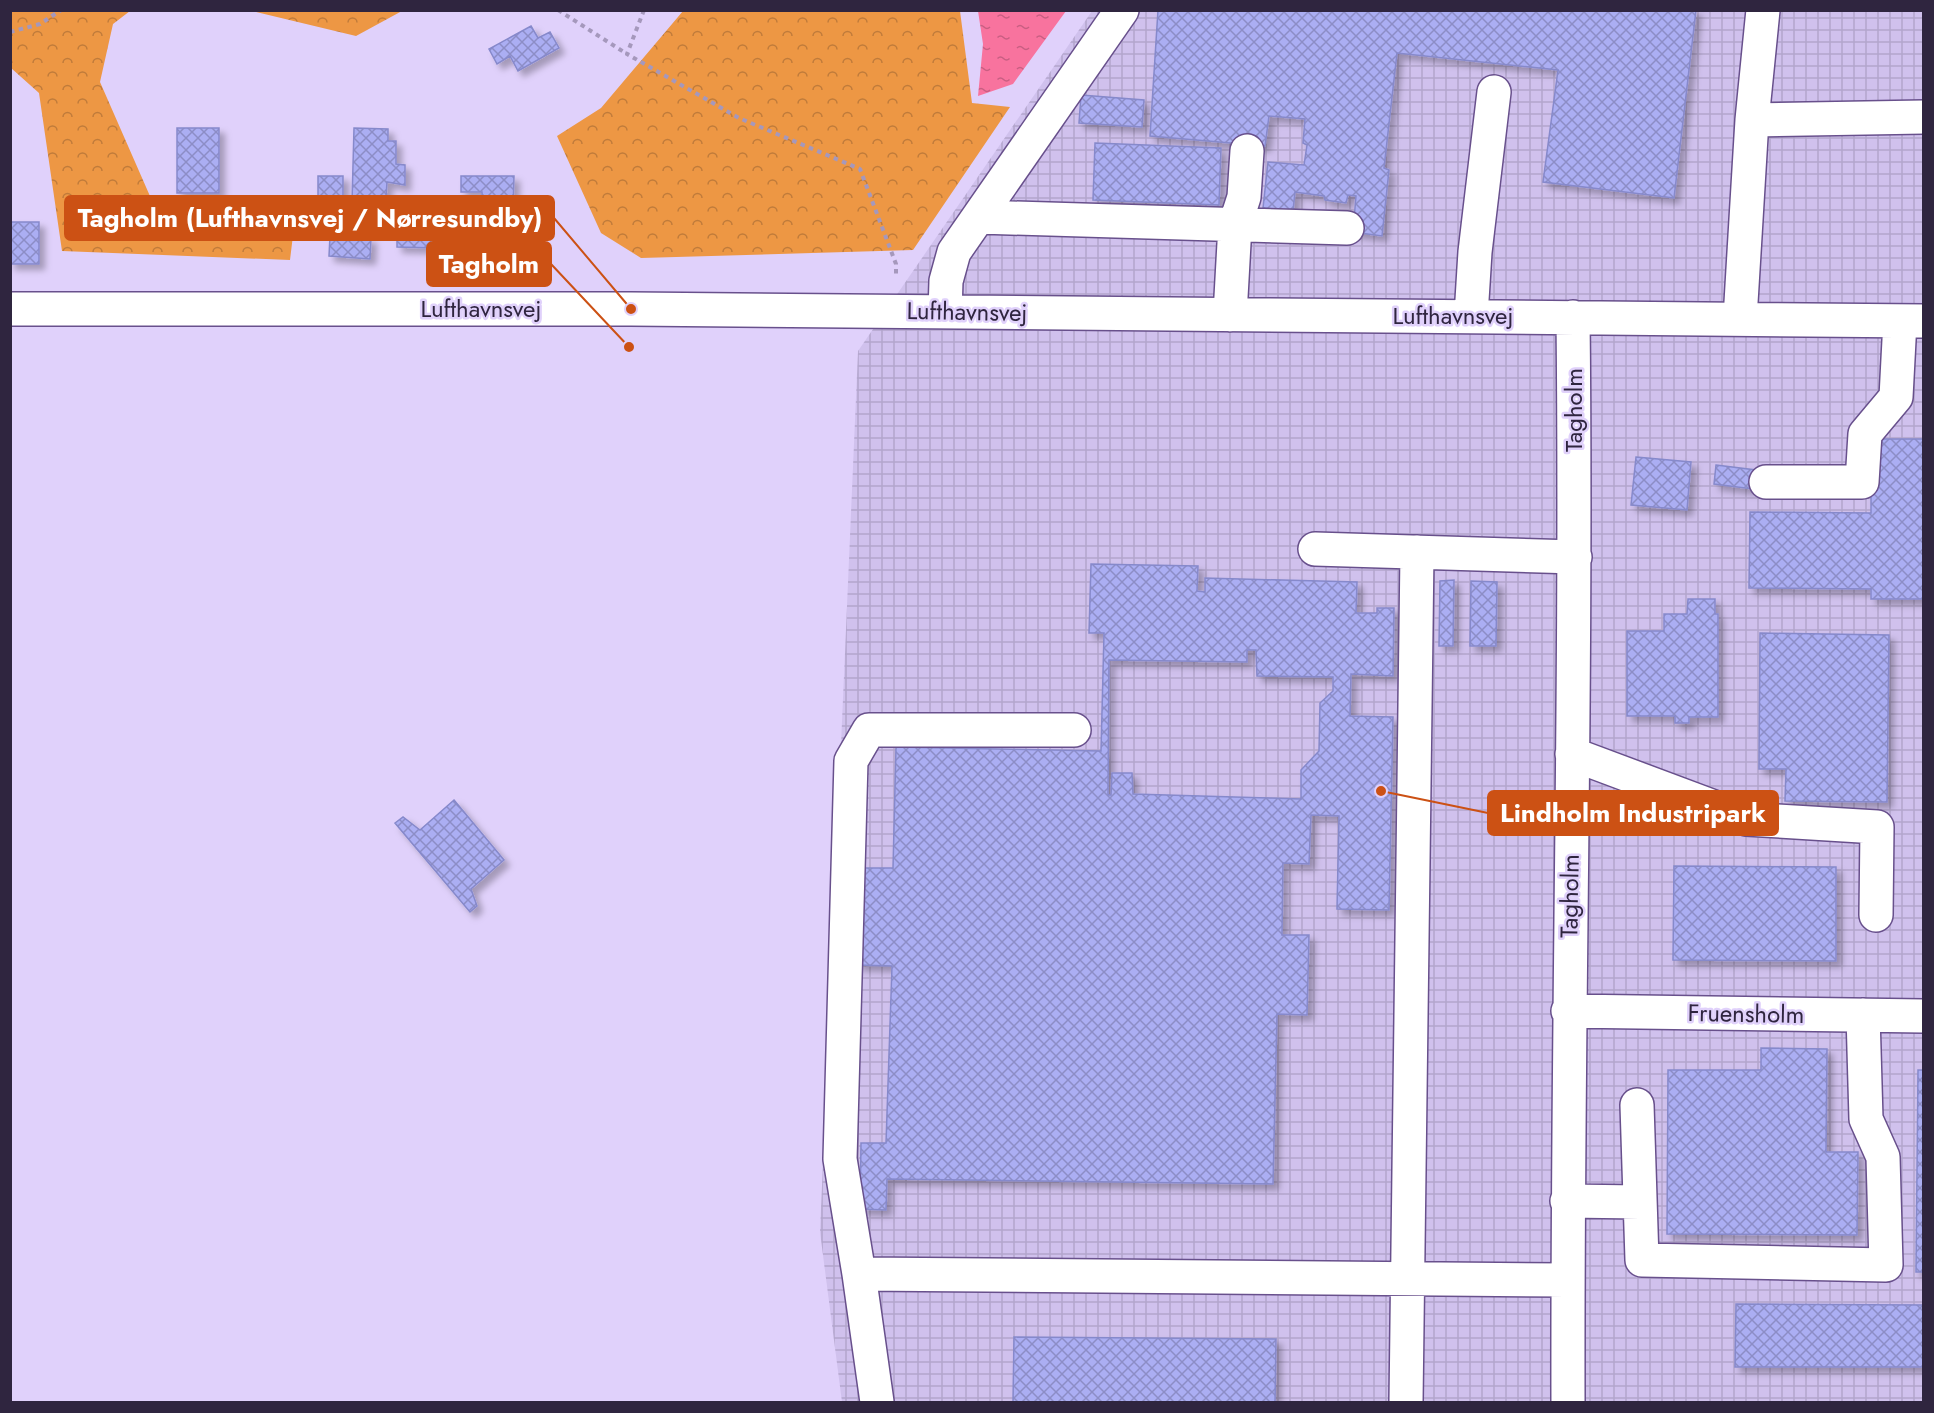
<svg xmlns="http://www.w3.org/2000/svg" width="1934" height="1413" viewBox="0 0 1934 1413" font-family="Jost,sans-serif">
<defs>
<pattern id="industrial-grid" width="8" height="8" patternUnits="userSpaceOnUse" patternTransform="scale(1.5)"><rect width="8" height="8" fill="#d0c1ed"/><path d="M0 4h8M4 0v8" fill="none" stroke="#b3a6cc"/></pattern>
<pattern id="forest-crowns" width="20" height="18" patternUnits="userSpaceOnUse" patternTransform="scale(1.5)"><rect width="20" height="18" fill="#ed9744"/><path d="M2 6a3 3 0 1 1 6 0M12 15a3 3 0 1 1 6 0" fill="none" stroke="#c07b3a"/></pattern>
<pattern id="water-ripples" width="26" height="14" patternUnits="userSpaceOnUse" patternTransform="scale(1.5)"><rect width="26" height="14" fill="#f8739e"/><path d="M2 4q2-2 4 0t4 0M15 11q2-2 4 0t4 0" fill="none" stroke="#c95e82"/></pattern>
<pattern id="building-cross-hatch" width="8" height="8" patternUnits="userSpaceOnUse" patternTransform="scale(1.5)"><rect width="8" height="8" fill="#abaef3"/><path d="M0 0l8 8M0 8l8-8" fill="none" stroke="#8c8dc6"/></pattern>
<filter id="shadow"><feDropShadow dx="5.5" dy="5.5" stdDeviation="3" flood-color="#0004"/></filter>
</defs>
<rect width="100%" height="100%" fill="#e0d1fb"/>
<path fill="url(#industrial-grid)" d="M1092,11H1923V1402H842L820,1232L858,351Z"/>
<path fill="url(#forest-crowns)" d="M11,10L130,11L113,24L100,82L153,203L294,227L290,260L62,251L39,93L11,68Z
M252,11H402L356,36Z
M683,11H960L972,103L1010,107L913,250L641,258L601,233L557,136L601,108Z"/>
<path fill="url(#water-ripples)" d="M978,11V10L1066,11L1013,84L978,96L983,44Z"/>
<path fill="url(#building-cross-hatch)" stroke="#8689cb" stroke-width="1.5" fill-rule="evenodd" filter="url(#shadow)" d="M1158,10H1696L1674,198L1543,182L1558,70L1397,53L1384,168L1389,170L1382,236L1353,232L1356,196L1348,195L1346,203L1325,200L1324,196L1295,192L1293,211L1263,208L1268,162L1304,165L1307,145L1303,143L1305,119L1269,116L1265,146L1150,136Z
M531,26L538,38L550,32L559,48L518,71L510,56L497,64L489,49Z
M1081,95L1144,100L1142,127L1079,123Z
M177,128H219V193H177Z
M354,128L388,129V141H396V164L405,165V185L387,182L386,198L477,201V222L483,233L476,249L397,247V224L373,222V209H356V202H352Z
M1095,143L1221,148L1219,205L1093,200Z
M318,176H343V199L328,200V207H318Z
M461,176H514L513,210H508V229H482V192H461Z
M10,222H39V264H10Z
M330,236L371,238L370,259L329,256Z
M1871,439H1924V599H1871V589L1749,588L1750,512L1871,513Z
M1636,457L1691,462L1687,510L1631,505Z
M1716,465L1756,470L1753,489L1714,484Z
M1091,564L1198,566L1197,591L1205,592V578L1357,582L1356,613H1377V608H1394L1393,676L1351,674L1350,716L1393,717L1389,910L1337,909L1339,816L1311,815L1309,864L1283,863L1282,935H1309L1307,1015L1277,1014L1273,1184L887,1179L886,1210L860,1209L861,1143H886L892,966L857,965L860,868H893L896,747L1101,751L1104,633H1089ZM1247,650H1256L1257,676L1333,677V691L1320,703L1319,751L1301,770V799L1133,794L1132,773H1112L1111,795H1108L1109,660L1247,662Z
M1454,580L1453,646H1439L1440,581Z
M1471,581L1497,582L1496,646H1470Z
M1688,599H1715V614H1718V717H1689V723H1675V716H1627V631H1664V614H1687Z
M1760,633L1889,635L1887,802L1785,801L1786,769H1759Z
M454,800L504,860L471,889L477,906L470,912L395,823L403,817L420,830Z
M1674,866L1836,867V961L1673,960Z
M1761,1048L1827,1049L1826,1152H1858L1857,1235L1667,1234L1668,1070H1761Z
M1918,1070H1924V1272H1916Z
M1736,1304L1924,1305V1367H1735Z
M1014,1337L1276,1339L1275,1402H1013Z"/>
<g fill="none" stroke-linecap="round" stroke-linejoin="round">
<g stroke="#68508c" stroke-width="36">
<path id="minor" d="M1752,120L1924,117
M979,217L1347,228
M10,309H631L1924,321
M945,312L946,281L954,252L1122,10
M1230,315L1235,225L1244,197L1247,151
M1471,316L1475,252L1494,92
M1740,319L1752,120L1763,10
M1766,482H1862L1865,434L1896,397L1900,321
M1315,549L1575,557
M1572,754L1746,819L1877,827L1876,915
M1568,1011L1924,1016
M1637,1105L1642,1260L1886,1265L1883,1157L1866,1119L1863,1015
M1567,1201L1640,1202
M859,1274L1567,1280
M877,1402L859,1274L840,1159L851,761L869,730H1074
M1406,1402L1417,552
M1568,1402C1567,1041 1577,679 1573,317"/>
</g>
<path stroke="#a598bc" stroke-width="4" stroke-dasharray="4.5 4.5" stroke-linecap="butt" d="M558,10L627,54
M644,10L627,54L739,118L860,169L896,264V278
M10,32L40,24L61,10"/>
<use href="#minor" stroke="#fff" stroke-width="33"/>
</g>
<g text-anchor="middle" stroke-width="5" stroke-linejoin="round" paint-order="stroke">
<g font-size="24" fill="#2f253f" stroke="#e0d1fb">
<text x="481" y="317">Lufthavnsvej</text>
<text transform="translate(967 312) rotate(1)" y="8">Lufthavnsvej</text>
<text x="1453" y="324">Lufthavnsvej</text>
<text transform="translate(1574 410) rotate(-90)" y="8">Tagholm</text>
<text transform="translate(1570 896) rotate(-89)" y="8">Tagholm</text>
<text transform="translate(1746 1014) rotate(1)" y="8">Fruensholm</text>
</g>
</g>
<path fill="none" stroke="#cc5114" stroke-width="2" d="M631 309L554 218M629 347L551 264M1381 791L1488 813"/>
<g fill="#cc5114" stroke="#e0d1fb" stroke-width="2">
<circle cx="631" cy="309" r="6"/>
<circle cx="629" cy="347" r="6"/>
<circle cx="1381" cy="791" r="6"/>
</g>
<g fill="#cc5114" stroke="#cc5114" stroke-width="2">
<rect x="65" y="196" width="489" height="44" rx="6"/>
<rect x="427" y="242" width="124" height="44" rx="6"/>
<rect x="1488" y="791" width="290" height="44" rx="6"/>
</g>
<g font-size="26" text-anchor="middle" font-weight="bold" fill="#fff">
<text x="310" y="227">Tagholm (Lufthavnsvej / Nørresundby)</text>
<text x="489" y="273">Tagholm</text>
<text x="1633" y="822">Lindholm Industripark</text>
</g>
<rect width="1934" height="1413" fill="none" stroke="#2f253f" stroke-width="24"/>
</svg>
